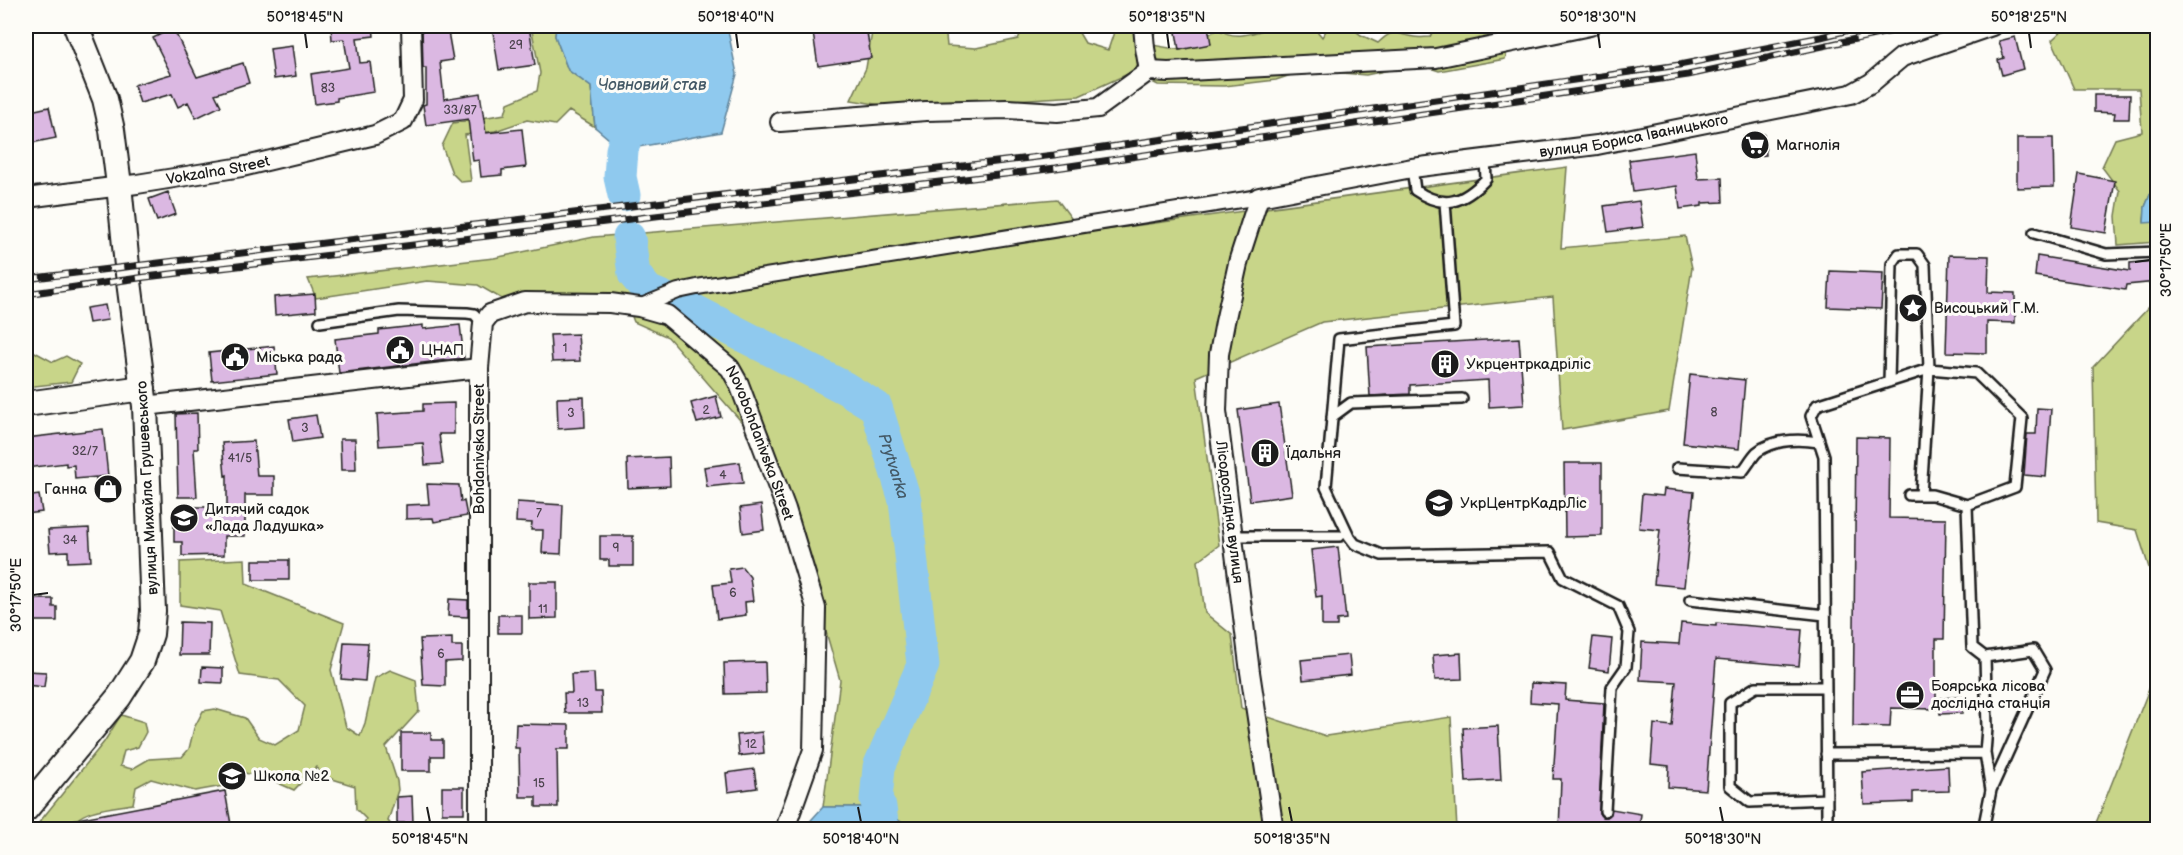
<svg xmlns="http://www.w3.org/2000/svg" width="2183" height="855" viewBox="0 0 2183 855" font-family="'Balsamiq Sans',sans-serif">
<rect width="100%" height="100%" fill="#fdfcf7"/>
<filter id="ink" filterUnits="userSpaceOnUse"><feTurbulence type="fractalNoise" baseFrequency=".0167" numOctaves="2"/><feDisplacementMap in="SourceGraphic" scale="12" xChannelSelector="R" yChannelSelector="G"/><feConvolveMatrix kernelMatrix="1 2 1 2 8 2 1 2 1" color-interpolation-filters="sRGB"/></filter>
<g filter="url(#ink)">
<path fill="#c8d589" stroke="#727852" stroke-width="1.5" d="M531,26H556L555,36L568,70L591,87L595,127L569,111L555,125L527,120L495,131L465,135L471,181L461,182L452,173L442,146L453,123L505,114L508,103L537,91L540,73Z
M873,26H945L947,46L976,48L1018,39L1024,26H1075L1085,43L1108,50L1116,26H1156L1152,45L1181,50L1218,29C1235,41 1254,33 1272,27L1273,26H1313L1322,37L1329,26H1349L1361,35L1378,43C1395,27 1395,34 1414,37C1419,38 1425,37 1430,37L1435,26H1500L1513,33L1505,59L1439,71L1418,64L1366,75L1306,70L1276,80L1224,86L1158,85L1132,72L1079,96L893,107L851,100L866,68Z
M2073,26H2157V178L2145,207L2144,222H2157V242L2118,245L2116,216L2120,191L2102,167L2115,139L2142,132L2139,89H2074L2052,40L2065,28Z
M1567,167L1561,248L1685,236L1692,268L1669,411L1562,430L1553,297L1322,322L1196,377L1219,545L1198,561L1205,613L1232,635L1241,708L1326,736L1451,717L1457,830H911L880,807H823L840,680L768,432L752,434L668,337L634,322L624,296L502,299L478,285L427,281L316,298L308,279L494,258L594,237L1057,199L1082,233Z
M2151,305L2158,309L2157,593L2137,530L2096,523L2093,367Z
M31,350L53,362L66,356L80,364L71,382L26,387V351Z
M245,559L246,584L344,623L331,670L346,727L360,736L365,723L375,678L390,670L416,680L419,711L386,747L397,781L398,790L388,821L395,829H361L366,819L356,809L355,786L323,776L316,767L294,790L269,779L241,772L223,786L195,791L151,779L136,787L133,804C116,807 75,809 71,829L33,830L104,742L121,715L144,722L146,732L138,747L124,751L120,766L132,769L149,759L182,757L189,749L194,728L203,711L215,709L245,718L259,738L275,745L299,730L305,706L279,680L240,675L220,611L180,605V562Z
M2157,669V829H2097L2094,828Z"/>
<path fill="#8fc9ee" stroke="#61849a" stroke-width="1.5" d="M556,26H727L737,74L721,132L622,150L595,127L591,87L568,70L555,36Z
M2157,178V222L2144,223L2145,207Z
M823,807H880L911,829H803Z"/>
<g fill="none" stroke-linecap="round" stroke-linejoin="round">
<g stroke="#8fc9ee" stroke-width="33">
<path d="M624,195L620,177L622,150L658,32L657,26"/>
<path id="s1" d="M629,238L634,274L648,291L695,311L845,388L876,407L905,500L923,665L879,767L876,800L880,807L883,830"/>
</g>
</g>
<path fill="#dbb8e2" stroke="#1c1c1c" stroke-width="1.5" d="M331,26H373L374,36L357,38L360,63L370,62L374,92L337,98V101L315,104L311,74L349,68L344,39L332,40Z
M422,26H447L453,60L440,62L444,99L480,93L486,133L522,129L526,167L502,170V175L481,177L479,160L473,161L468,119L426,125L423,105L426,104V68H423Z
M492,26H529L535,65L499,70Z
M812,26H866L871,58L818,66Z
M1175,26H1208L1211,44L1179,50Z
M173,28L197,77L243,63L249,83L215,94L221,106L196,118L188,102L178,107L172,94L140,103L134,85L171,74L153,38Z
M2015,37L2023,69L2002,75L1998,60L2004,58L1999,41Z
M292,46L296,76L274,79L270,49Z
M2094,95H2130L2129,119H2114L2115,113L2094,112Z
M49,107L56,138L26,144V112Z
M1764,134L1766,155L1747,157L1744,136Z
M2017,138H2053L2054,187L2017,188Z
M1695,151L1698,179L1722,178L1723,202L1702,203V206L1680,209L1677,186L1633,192L1629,160Z
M2079,174L2115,181L2106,233L2071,227Z
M168,192L176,214L157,221L149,199Z
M1639,201L1643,227L1608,232L1604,206Z
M1949,255L1989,256L1988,292L2015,293V323L1987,322V353L1946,352Z
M2037,256L2130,271V263L2154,261L2157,282L2126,285L2125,290L2035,276Z
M1830,271L1883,273L1881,309L1828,307Z
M315,294L316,311L275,315L274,297Z
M105,305L108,320L89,323L86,308Z
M423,325V329L460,325L464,358L339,373L335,339L379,334V330Z
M578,334L580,361L552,362L550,335Z
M1519,338L1524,405L1489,407L1488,380L1410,385V394L1370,396L1367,347Z
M274,346L277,374L212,381L209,353Z
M1690,374L1745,380L1739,449L1683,443Z
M716,396L721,417L697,423L691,403Z
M584,397L585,427L558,429L557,398Z
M454,403V434H439L443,464L425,465L423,443L379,446L377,414L423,411V404Z
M1279,404L1292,495L1250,501L1238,410Z
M2037,408L2051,409L2046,477L2024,475L2027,434H2036Z
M197,413L198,449H194L197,497H178L176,414Z
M316,415L320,438L293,442L289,419Z
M103,429L108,476L97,477H110L111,499L97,500L96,477L75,479L74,465L66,466V463L26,468V438Z
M1856,437L1890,438L1889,518L1946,519L1944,639H1936V709L1891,708L1890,727L1853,726Z
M340,439H355L356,470H341Z
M254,441L257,476H274V495H245V536H224V555L182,556V542H174V523L195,522V507H227V475L225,476L222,443Z
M669,457L670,486L628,488L627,459Z
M740,462L743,483L707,487L704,467Z
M1564,463H1602V536L1565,537Z
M427,484L459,485L461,502L464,501L467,516L434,522L433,518L406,519V505L429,504Z
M1664,489L1694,492L1684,587L1654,584L1660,530L1639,528L1642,494L1663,496Z
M39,495L42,512L26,514V497Z
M517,502L563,505L561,554L542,553L543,530H531L532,523L516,522Z
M761,505L764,530L743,533L740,508Z
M89,528L91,561L68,562V551L50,552L48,530Z
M600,536H633V566H609V560H600Z
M1338,547L1346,619L1337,620V626H1322V596L1316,597L1311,550Z
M253,560H289V580H253Z
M742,567L750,577L753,601L745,602L746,615L717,619L713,585L731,583L729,569Z
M529,582H557V618L529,619Z
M26,599H53V607H57V621H26Z
M449,599L468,600V617L448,616Z
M498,615H522V633H498Z
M180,622L210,623L209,655H179Z
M1681,623L1716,626V623L1802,630L1799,666L1716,659L1706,790L1668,787L1669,766L1651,764L1654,724L1672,726L1676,682L1640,680L1642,642L1679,644Z
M1593,637L1612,639L1609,671L1589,668Z
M452,638V646H462V661L445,662V686L423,685L420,639Z
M344,642L368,643L365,681L341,679Z
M1461,653L1462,679L1435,680L1433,655Z
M1349,655L1351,675L1303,680L1301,660Z
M765,662L766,693L725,694L724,663Z
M202,667L223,668V683L201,682Z
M26,671L46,672L44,687L26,685Z
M594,673L595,692H601L602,713H565L564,693H572L571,674Z
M1531,683L1566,685L1565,700L1604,703L1599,813L1602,817H1607L1611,814L1612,809L1641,814L1639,830H1559L1561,779H1553L1558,704L1530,702Z
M1962,697V713L1940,714L1939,698Z
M516,724L569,725V749H557L558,807H536V797H520L519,748H515Z
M1498,726L1501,780L1466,782L1463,728Z
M762,732L764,753L739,756L737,735Z
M401,733H431V740H443V756H431V771H401Z
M1948,766L1949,791L1913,792V802L1864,804L1862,772Z
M754,769L757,788L728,792L726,773Z
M442,787H464V813H442Z
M225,791L232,830H62L61,822Z
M412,796L413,823H397V797Z"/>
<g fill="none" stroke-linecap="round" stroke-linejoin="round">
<g stroke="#1c1c1c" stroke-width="14">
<path id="service" d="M1412,168L1415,190C1444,210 1463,203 1486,179L1485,159
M1445,202L1454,326L1339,339L1326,487L1349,536L1355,544L1382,555L1550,552L1563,578L1618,606L1629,632L1626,667L1612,687L1605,811
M2034,233L2106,254L2158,252
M320,322L399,311L467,313L474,314L483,323
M1889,382L1892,264L1899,254H1917L1925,265L1929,369L1921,495
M1332,417L1351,403L1462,399
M1677,468L1742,472C1747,466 1752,457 1757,452C1774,439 1799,439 1819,442
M1909,495H1932L1967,505
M1233,536H1340
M1690,600L1825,615
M1985,657L2033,650L2045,670L1991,790
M1826,687H1756L1730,703V786L1750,802L1827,799
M1826,754L1985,753L1991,790L1983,830
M1827,816L1824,456L1811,416L1817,405L1929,369L1976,373L2022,418L2015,487L1967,505L1972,647L1985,657L1987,728L1985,753"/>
</g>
<g stroke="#1c1c1c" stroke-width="18">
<path id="pedestrian" d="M639,307L678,291L697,287L1259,197"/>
</g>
<g stroke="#1c1c1c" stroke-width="22">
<g id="minor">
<path d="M1143,26L1145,48L1149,71"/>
<path d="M780,122L926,111L1007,109L1057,112L1098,108L1149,71L1168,72L1436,58L1590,26"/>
<path id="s2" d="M26,198L137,184L242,167L375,135L403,121L413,100L411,26"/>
<path id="s3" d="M479,368L483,323L490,314L525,302L610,303L639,307L667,315L730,368L739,384L786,509L816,608L813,750L787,823L788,830"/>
<path d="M145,406L479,368V830"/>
<path id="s4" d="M1274,830L1250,672L1217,411L1219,354L1225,322L1239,259L1259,197L1412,168L1597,145L1851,94L1871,83L1902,57L1992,26"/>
</g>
</g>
<g stroke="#1c1c1c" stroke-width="28">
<path id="tertiary" d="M26,404L143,388
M26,809L119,697L142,661L151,634L153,611L145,406L127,266L119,185L112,130L105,99L76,26"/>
</g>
<use href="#service" stroke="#fdfcf7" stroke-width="9"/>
<use href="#pedestrian" stroke="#fdfcf7" stroke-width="14"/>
<use href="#minor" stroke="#fdfcf7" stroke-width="18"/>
<use href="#tertiary" stroke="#fdfcf7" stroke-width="24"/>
<g stroke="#1c1c1c" stroke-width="7">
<path id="rail" d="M26,279L1054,155L1679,65L1821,37L1864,26
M26,294L146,277L1056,168L1688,75L1916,26"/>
</g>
<use href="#rail" stroke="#fdfcf7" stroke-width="4.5" stroke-dasharray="14" stroke-linecap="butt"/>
</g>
</g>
<path fill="none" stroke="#1c1c1c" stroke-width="2" d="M305,33L307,48M736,33L738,48M1167,33L1169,48M1598,33L1600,48M2029,33L2031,48M2135,262L2150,260M33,595L48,593M427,807L430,822M858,807L861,822M1289,807L1292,822M1720,807L1723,822"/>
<defs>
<g id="supermarket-disc" transform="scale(1.5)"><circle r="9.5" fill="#1c1c1c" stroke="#fdfcf7"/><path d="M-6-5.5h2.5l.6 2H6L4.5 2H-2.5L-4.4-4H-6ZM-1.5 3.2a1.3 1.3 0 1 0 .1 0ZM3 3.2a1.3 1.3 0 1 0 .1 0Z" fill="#fff"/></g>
<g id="sight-disc" transform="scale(1.5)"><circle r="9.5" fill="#1c1c1c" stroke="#fdfcf7"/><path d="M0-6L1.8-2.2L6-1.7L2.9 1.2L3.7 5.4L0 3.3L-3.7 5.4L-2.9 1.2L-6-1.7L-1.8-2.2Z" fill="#fff"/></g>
<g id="civic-disc" transform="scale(1.5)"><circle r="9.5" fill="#1c1c1c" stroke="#fdfcf7"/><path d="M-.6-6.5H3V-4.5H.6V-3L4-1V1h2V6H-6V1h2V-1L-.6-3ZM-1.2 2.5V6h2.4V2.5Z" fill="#fff"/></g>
<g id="building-disc" transform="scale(1.5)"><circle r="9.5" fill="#1c1c1c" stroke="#fdfcf7"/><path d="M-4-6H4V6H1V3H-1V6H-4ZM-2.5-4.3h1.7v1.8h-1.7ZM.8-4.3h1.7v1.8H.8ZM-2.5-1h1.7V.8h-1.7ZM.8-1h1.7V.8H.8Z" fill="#fff"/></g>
<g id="shop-disc" transform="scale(1.5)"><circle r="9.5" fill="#1c1c1c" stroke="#fdfcf7"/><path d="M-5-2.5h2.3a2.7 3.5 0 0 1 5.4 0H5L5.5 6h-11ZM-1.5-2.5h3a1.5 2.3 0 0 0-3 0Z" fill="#fff"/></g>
<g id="university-disc" transform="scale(1.5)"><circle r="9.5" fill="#1c1c1c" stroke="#fdfcf7"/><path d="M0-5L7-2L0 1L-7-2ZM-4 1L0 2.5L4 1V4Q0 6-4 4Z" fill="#fff"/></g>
<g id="school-disc" transform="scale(1.5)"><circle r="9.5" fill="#1c1c1c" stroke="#fdfcf7"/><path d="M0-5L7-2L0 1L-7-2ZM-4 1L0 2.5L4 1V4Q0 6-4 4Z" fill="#fff"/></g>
<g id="office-disc" transform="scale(1.5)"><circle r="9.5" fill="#1c1c1c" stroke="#fdfcf7"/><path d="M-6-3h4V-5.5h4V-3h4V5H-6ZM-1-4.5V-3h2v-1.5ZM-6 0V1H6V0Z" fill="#fff"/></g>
</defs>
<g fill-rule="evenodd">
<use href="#supermarket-disc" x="1755" y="145"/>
<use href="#sight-disc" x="1913" y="308"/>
<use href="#civic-disc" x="400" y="350"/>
<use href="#civic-disc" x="235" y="357"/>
<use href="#building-disc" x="1445" y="364"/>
<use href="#building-disc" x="1265" y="453"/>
<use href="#shop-disc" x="108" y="489"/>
<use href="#university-disc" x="1439" y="503"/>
<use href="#school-disc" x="184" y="518"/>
<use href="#office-disc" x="1910" y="695"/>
<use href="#school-disc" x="232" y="776"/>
</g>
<g text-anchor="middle" stroke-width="6" stroke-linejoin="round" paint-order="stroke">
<g font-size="12" fill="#4c434e">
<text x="516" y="49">29</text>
<text x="328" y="92">83</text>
<text x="460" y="114">33/87</text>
<text x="565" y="352">1</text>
<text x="706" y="414">2</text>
<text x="1714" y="416">8</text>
<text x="571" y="417">3</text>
<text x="305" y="432">3</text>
<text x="85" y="455">32/7</text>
<text x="240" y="462">41/5</text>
<text x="723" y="479">4</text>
<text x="539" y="517">7</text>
<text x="70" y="544">34</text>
<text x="616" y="552">9</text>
<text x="733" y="597">6</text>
<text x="543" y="613">11</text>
<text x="441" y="658">6</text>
<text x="583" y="707">13</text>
<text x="751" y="748">12</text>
<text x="539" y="787">15</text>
</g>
<g font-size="15" fill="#1c1c1c" stroke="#fdfcf7">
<text dy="5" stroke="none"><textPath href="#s4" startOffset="1022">вулиця Бориса Іваницького</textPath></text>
<text dy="5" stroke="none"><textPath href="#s2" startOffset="194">Vokzalna Street</textPath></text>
<text dy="5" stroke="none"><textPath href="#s3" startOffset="400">Novobohdanivska Street</textPath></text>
<text transform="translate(479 449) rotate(-90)" y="5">Bohdanivska Street</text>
<text transform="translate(147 488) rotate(-93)" y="5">вулиця Михайла Грушевського</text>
<text transform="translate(1230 512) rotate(83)" y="5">Лісодослідна вулиця</text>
</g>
<g font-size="15" fill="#1c1c1c" stroke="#fdfcf7" text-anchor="start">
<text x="1776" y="150">Магнолія</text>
<text x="1934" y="313">Висоцький Г.М.</text>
<text x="421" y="355">ЦНАП</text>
<text x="256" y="362">Міська рада</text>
<text x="1466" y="369">Укрцентркадріліс</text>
<text x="1286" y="458">Їдальня</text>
<text x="87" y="494" text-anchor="end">Ганна</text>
<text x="1460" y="508">УкрЦентрКадрЛіс</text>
<text x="205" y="514">Дитячий садок<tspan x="205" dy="17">«Лада Ладушка»</tspan></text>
<text x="1931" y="691">Боярська лісова<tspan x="1931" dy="17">дослідна станція</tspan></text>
<text x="253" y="781">Школа №2</text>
</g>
<g font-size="16" font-style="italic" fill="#445966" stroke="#fdfcf7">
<text x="652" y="90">Човновий став</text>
<text dy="6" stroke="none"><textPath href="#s1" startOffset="376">Prytvarka</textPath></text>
</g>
</g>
<rect width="2183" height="855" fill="none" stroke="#fdfcf7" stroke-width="66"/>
<rect x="33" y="33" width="2117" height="789" fill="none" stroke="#1c1c1c" stroke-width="2"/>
<g font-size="15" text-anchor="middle" fill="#1c1c1c">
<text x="305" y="22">50°18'45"N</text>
<text x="736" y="22">50°18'40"N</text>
<text x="1167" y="22">50°18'35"N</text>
<text x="1598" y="22">50°18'30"N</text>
<text x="2029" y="22">50°18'25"N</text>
<text transform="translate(2166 260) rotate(-90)" y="5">30°17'50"E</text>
<text transform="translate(16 595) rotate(-90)" y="5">30°17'50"E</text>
<text x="430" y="844">50°18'45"N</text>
<text x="861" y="844">50°18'40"N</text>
<text x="1292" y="844">50°18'35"N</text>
<text x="1723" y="844">50°18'30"N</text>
</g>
</svg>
